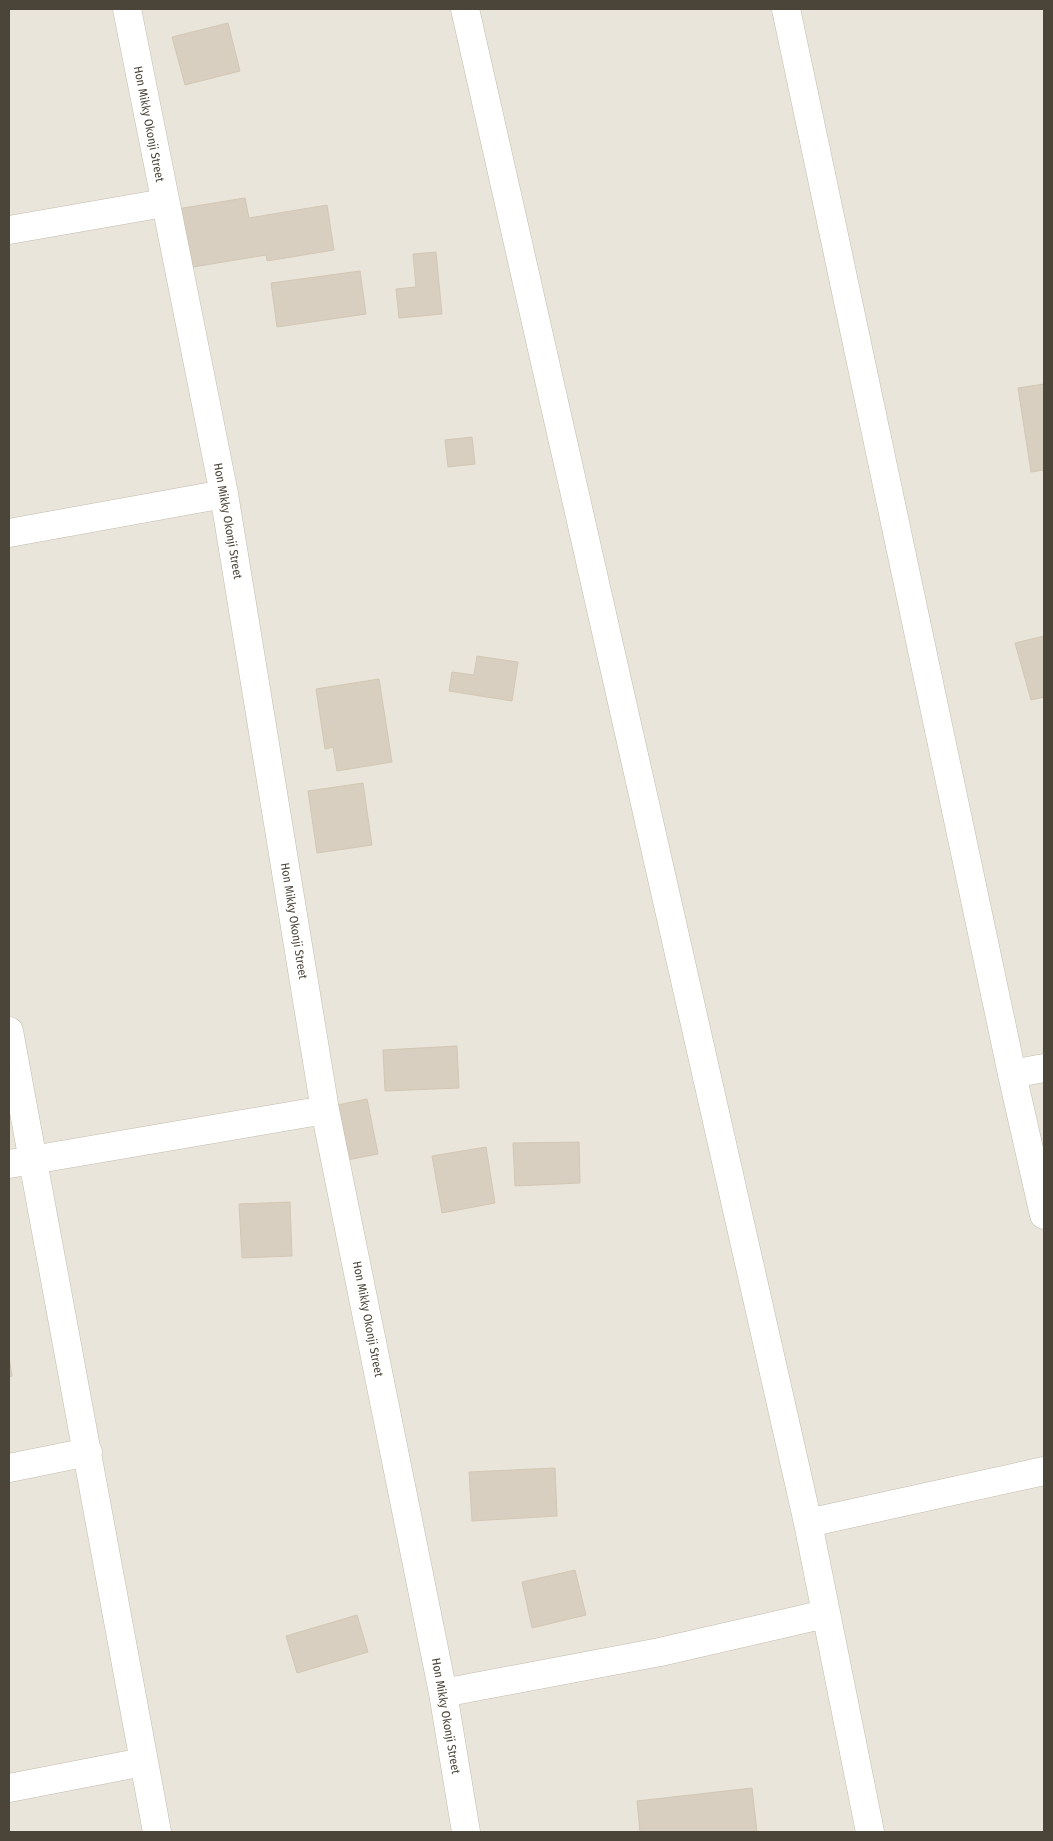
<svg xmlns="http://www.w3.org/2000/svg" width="1053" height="1841" viewBox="0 0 1053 1841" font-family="'Fira Sans Condensed',sans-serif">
<rect width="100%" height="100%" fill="#f6f3ec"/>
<path fill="#eae5da" d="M9,9H1044V1832H9Z"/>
<path fill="#d8cfc1" stroke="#d3c7b4" d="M228,23L240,71L185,85L172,37Z
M245,198L249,218L327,205L334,250L267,261L266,255L187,268L177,209Z
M436,252L442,314L399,318L396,289L416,287L413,254Z
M360,271L366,314L277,327L271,283Z
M1044,384V470L1031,472L1018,388Z
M472,437L475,464L448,467L445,440Z
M1044,636V697L1031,700L1015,643Z
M477,656L518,662L512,701L449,691L452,672L474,675Z
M379,679L392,762L337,771L333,747L325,749L316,689Z
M363,783L372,845L317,853L308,791Z
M457,1046L459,1088L385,1091L383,1050Z
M367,1099L378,1154L347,1160L337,1105Z
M579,1142L580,1183L515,1186L513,1143Z
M486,1147L495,1203L442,1213L432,1156Z
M290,1202L292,1256L242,1258L239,1204Z
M9,1357L12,1376L9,1377Z
M555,1468L557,1516L472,1521L469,1472Z
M575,1570L586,1615L532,1628L522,1582Z
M357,1615L368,1652L297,1673L286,1636Z
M752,1788L757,1832H640L637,1801Z"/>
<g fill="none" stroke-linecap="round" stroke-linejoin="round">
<g stroke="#c2bbae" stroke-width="29">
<path id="minor" d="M127,9L224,494L325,1110L443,1693L466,1832
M465,9L808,1523L870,1832
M786,9L1012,1074L1044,1215
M9,230L164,203
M9,533L224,494
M9,1031L157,1832
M1012,1074L1044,1068
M9,1164L325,1110
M9,1468L88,1452
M808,1523L1044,1471
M443,1693L660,1652L825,1614
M9,1788L143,1762"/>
</g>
<use href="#minor" stroke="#fff" stroke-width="28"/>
</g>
<g text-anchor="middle" stroke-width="4.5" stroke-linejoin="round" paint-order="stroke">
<g font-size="12" fill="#4b4439" stroke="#fff">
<text transform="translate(149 124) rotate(79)" y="4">Hon Mikky Okonji Street</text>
<text transform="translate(228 521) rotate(80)" y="4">Hon Mikky Okonji Street</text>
<text transform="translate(294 921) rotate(81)" y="4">Hon Mikky Okonji Street</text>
<text transform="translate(368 1319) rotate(79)" y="4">Hon Mikky Okonji Street</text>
<text transform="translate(446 1716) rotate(80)" y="4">Hon Mikky Okonji Street</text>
</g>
</g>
<rect width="1053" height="1841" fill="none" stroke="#4b4439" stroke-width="20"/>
</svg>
